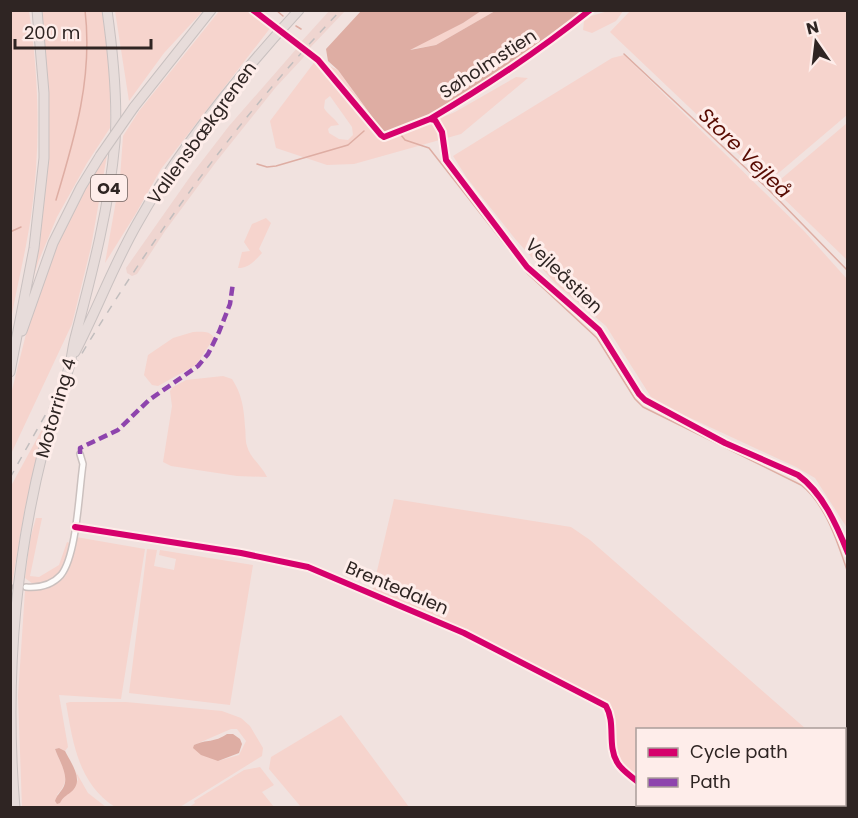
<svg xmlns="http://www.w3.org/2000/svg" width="858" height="818" viewBox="0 0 858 818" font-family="Poppins,sans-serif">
<rect width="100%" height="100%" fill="#f1e2df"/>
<path fill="#efd5d0" d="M330,10L345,11L307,51L301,45V42Z
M298,47L306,53L303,58L276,87L216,162L165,231L137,274L132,276L127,273L126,268L192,174L229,126Z"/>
<path fill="#f6d4cd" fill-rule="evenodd" d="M11,10L29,11C39,78 41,148 31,216C26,251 17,285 11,320Z
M220,10L247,11L271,27L161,169L135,215L105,263L120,178L123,136L139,111Z
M41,11H102L110,71V128L87,163L57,217L39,260L32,281H31C51,192 52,101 41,11Z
M115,11H203L164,53L129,101Z
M481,11H495L436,45L407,50L463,23Z
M608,11H623L616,21L592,33L583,30L584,21L591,16Z
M630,11H847V115L768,182L610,32Z
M624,55L804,231L847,279V528L815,478L796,467L686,416L651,397L606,326L556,284L516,240L467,178L453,156L612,58Z
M316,60L338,70L383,133L394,137L455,112L516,77L528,78L461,134L354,164L327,165L276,148L270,121ZM330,96L352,127L353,135L348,140L339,139L329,133L328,129L331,126L339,125C334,117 328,115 324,108L325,100Z
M847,123V260L775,190L774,185Z
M107,155L91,247L72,324L11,454V394L36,294L68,215Z
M266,218L271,223L259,249L262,253C255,261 248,268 238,268L242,252L250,251L244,242L252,224Z
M193,332C200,332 210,330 214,338L196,365L158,386L152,385L144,375L148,355L173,338Z
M223,376L232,379C242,394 244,409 245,427C246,433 245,440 247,446C250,458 262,466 267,477L237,476L171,466L163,462L172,406L170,391L173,387L186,380Z
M46,422L25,508L12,584H11V486Z
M394,499L571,527L590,540L806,729L638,730L637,779C610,755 615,740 611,706L467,630L372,592Z
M36,518H42L30,576L39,577L59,565L67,542L70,543C64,567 59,582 33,584L25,578L30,539Z
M76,537L145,549L121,699L59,695L68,747L65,751L59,748L55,749C62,769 73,777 57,795L62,799L78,780L76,772L88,793L106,807L22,808L18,696L25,591C70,585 68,578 76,537Z
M147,549L157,550L154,566L174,570L176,559L159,555L160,550L253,565L230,705L129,693Z
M70,702H126L222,711L241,718L250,726L263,748L262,756L180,807H115C78,783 73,743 66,703ZM231,729H237L246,741L239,755L218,761L194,745Z
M341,715L409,807H301L269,769L271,757Z
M260,767L274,785L262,792L274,807H189L195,803L194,801L244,770Z"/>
<path fill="#deada3" d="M361,11H481L463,23L410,50L436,45L495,11H586C526,54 455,113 384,133L338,70L328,61L326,49Z
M227,734H233L240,739L242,744L239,753L218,761L201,755L193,748L194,745C207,739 214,743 227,734Z
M59,748L65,751C71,763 85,781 71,792C66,796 63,797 60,803L57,804L55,801C57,795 60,793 63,788C70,776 59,761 55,749Z"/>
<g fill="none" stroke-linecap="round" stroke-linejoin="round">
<path stroke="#deada3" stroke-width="1.5" d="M276,10L283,16
M296,26L301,29
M624,54L767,188L848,271
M401,135L405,140L429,148L528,274L597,338L635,399L643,407L801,485C826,504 838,544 848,573
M257,164L267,167L276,166L348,145L364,131
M56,200C75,137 93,77 85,10
M10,232L21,227"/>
<path stroke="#cabcb9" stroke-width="5" stroke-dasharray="5 2.5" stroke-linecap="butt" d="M10,587H26"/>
<g stroke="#cbc0be" stroke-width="8">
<path id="street" d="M75,527L241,553L308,567L464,633L606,706C616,723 607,745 617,762C621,770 631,776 638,782
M26,587C39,588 52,585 61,575C77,555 79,490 83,464L80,454
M665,804L668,808
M784,808L787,804"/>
</g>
<g stroke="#c9c1c0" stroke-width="11">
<path id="highway" d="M134,107L211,10
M22,331L53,243L81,187L100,156
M75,352C97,310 113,266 137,224C180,147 239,75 299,10
M10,372L34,248L44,158V93L37,10
M15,808C5,688 14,567 43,451C51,422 62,393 70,364C72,355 73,346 75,338C92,273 109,209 115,142C118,99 113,53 107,10"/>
</g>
<use href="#street" stroke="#fdfbfa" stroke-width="5"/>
<use href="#highway" stroke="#e7dcda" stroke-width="9"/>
<path stroke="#c1bdbd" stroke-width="1.5" stroke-dasharray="8 8" stroke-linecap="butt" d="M10,478C102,310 208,149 341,10"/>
<g stroke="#c9c1c0" stroke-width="11" stroke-linecap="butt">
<path id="highway-bridge" d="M100,156L134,107"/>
</g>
<use href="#highway-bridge" stroke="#e7dcda" stroke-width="9"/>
<path stroke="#8e44ad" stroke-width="4.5" stroke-dasharray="9 4.5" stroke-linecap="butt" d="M80,454V448L118,430L149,400L198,366L208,354L219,332L230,304L233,283"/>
<g stroke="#feedea" stroke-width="10">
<path id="cycleway" d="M253,10L318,60L381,135L384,137L430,119L435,120L442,132L446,160L527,267L599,330L639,394L645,400L725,443L798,475C823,493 837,526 848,553
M430,119C486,86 539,51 590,10
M75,527L241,553L308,567L464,633L606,706C616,723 607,745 617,762C621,770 631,776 638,782"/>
</g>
<use href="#cycleway" stroke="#d6006c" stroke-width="6"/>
</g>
<g text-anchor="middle" stroke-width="6" stroke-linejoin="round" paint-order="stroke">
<rect fill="#feedea" stroke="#6d615f" stroke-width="1.5" x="91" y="175" width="36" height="26" rx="4.5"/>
<g font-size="16" font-weight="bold" fill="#2f2523">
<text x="109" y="194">O4</text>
</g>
<g font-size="18" fill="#2f2523" stroke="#feedea">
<text transform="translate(488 64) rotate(-33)" y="6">Søholmstien</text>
<text transform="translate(202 133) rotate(-54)" y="6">Vallensbækgrenen</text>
<text transform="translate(564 276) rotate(44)" y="6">Vejleåstien</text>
<text transform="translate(56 408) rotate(-74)" y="6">Motorring 4</text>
<text transform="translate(397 588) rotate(23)" y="6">Brentedalen</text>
</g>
<g font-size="20" font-style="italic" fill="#580b02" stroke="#feedea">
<text transform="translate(745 153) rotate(44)" y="7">Store Vejleå</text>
</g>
</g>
<rect width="858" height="818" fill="none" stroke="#2f2523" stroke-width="24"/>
<rect x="636" y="728" width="210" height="78" fill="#feedea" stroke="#ab9d9a" stroke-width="1.5"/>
<rect x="648" y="748" width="30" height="9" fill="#d6006c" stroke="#ab9d9a" stroke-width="1.5"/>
<text x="690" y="758" font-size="18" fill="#2f2523">Cycle path</text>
<rect x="648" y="778" width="30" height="9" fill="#8e44ad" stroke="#ab9d9a" stroke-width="1.5"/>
<text x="690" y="788" font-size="18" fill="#2f2523">Path</text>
<g transform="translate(816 42) rotate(346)" stroke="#feedea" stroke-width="4.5" paint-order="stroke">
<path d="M0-4.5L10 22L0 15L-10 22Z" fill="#2f2523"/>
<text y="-9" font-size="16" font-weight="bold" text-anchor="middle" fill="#2f2523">N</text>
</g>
<path d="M15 39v9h136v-9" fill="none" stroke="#2f2523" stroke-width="3"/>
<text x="24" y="39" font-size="18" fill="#2f2523" stroke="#feedea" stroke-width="4.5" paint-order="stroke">200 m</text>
</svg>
